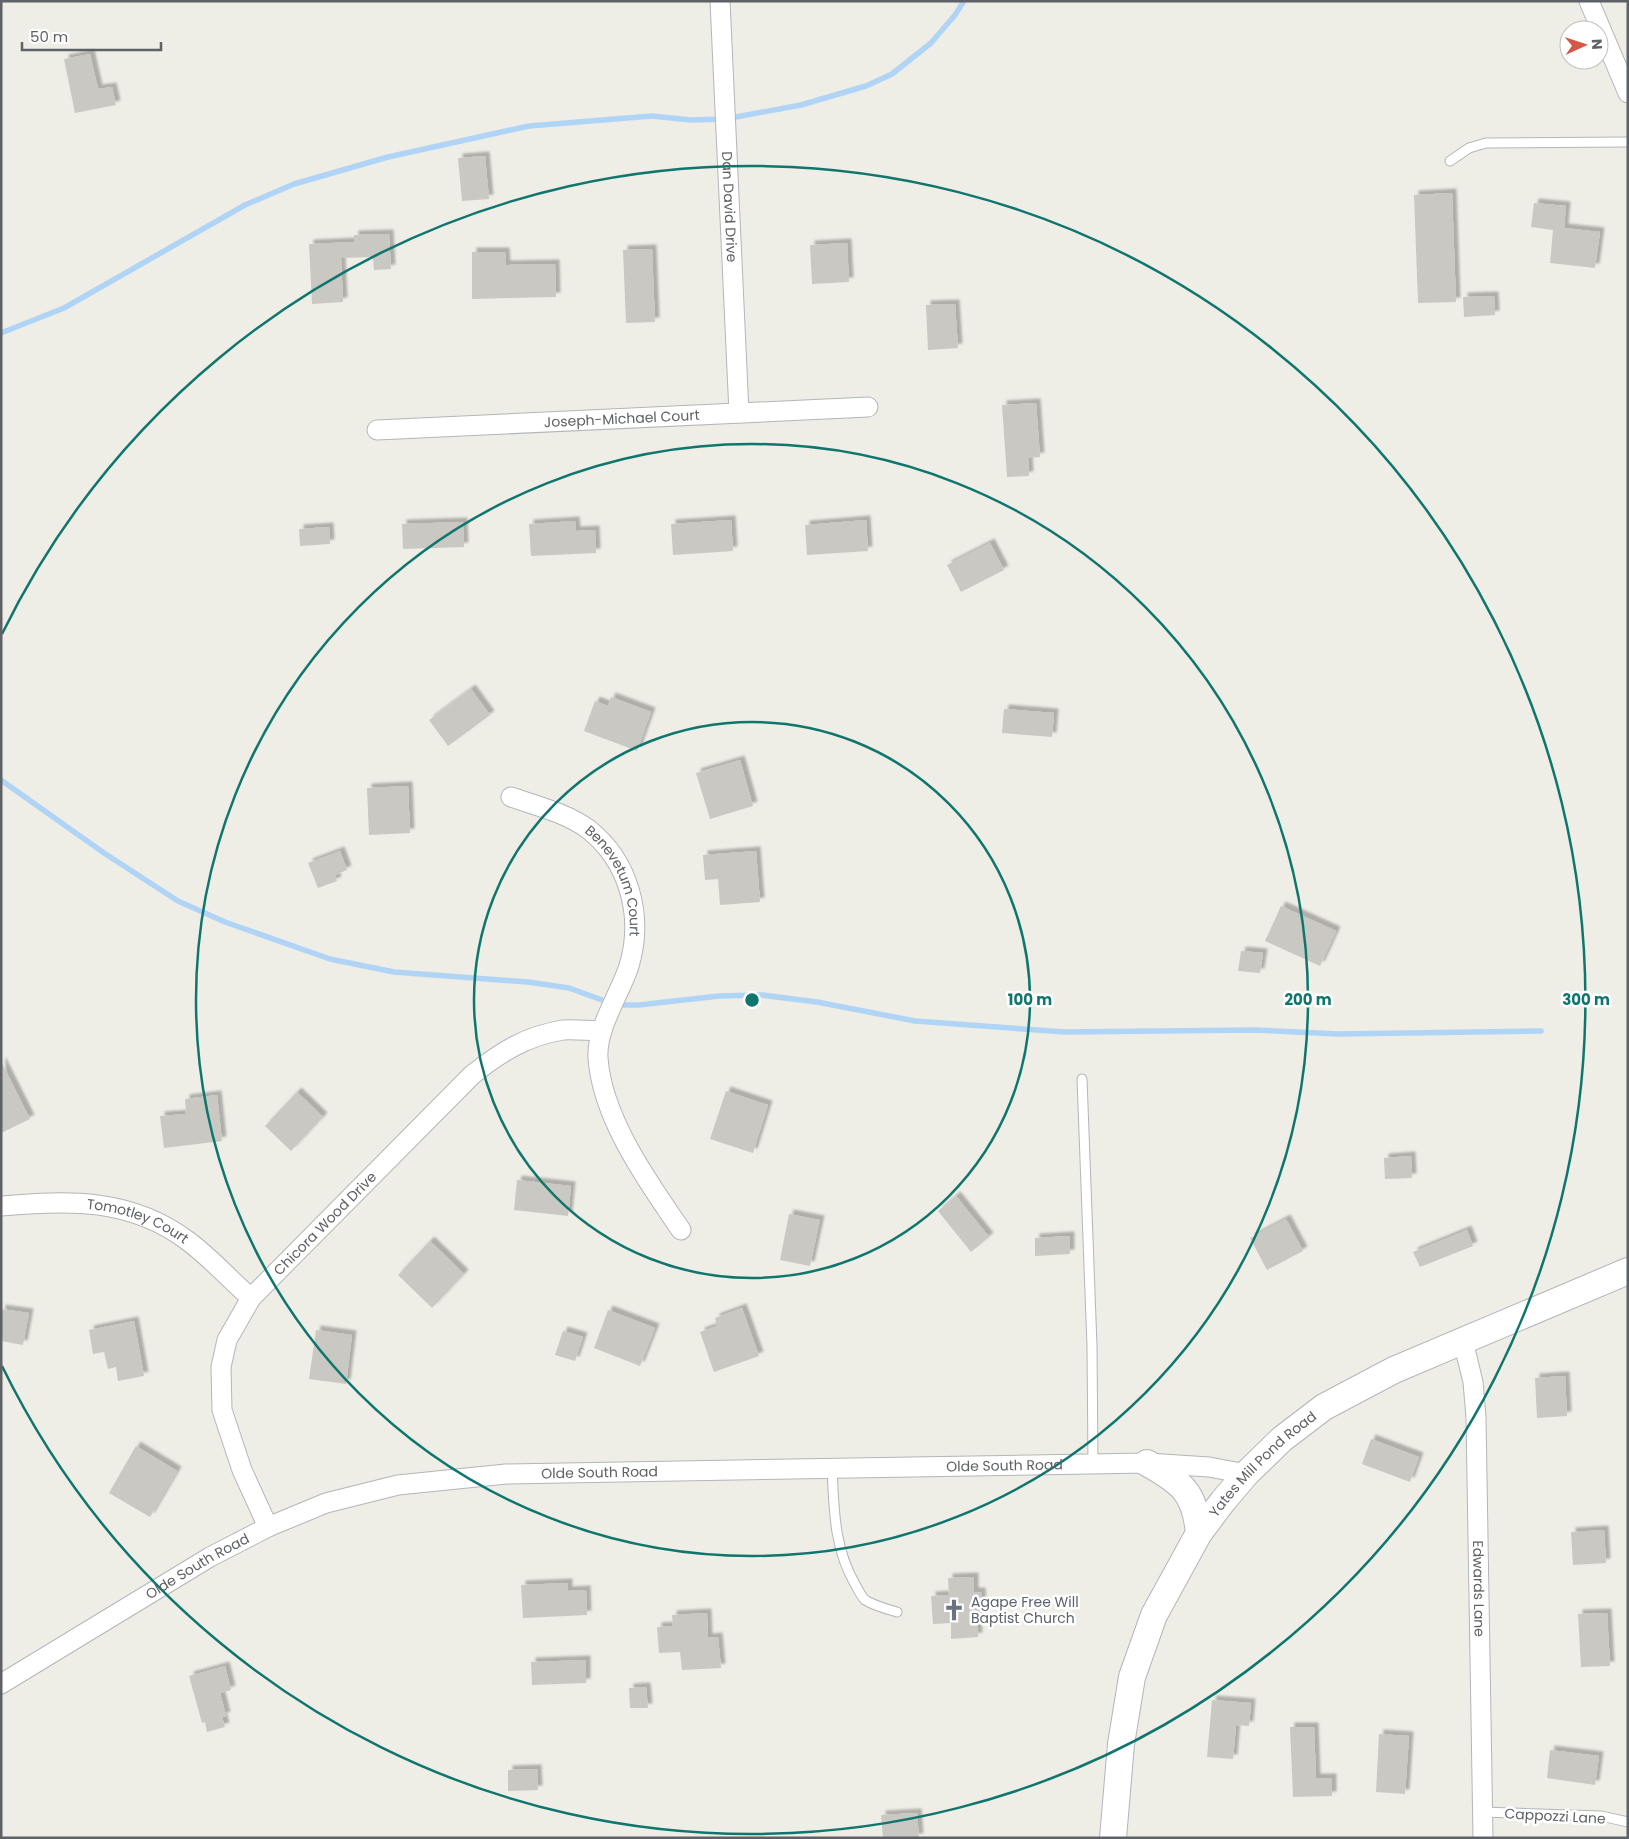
<svg xmlns="http://www.w3.org/2000/svg" width="1629" height="1839" viewBox="0 0 1629 1839" font-family="Poppins,sans-serif">
<defs>
<filter id="shadow"><feDropShadow dx="4.5" dy="-4.5" stdDeviation="1" flood-color="#0004"/></filter>
</defs>
<rect width="100%" height="100%" fill="#eeede6"/>
<g fill="none" stroke-linecap="round" stroke-linejoin="round">
<path stroke="#b0d4f5" stroke-width="5.5" d="M1,333L64,308L245,205L294,184L388,157L529,126L652,116L691,120L725,119L801,105L866,86L892,74L931,43L955,15L964,1
M1,780L104,853L178,901L225,922L330,959L394,972L528,982L569,988L616,1005H639L719,996L761,995L817,1002L915,1021L1065,1032L1255,1030L1338,1034L1541,1031"/>
</g>
<path fill="#cac8c3" filter="url(#shadow)" d="M90,54L98,89L112,87L116,105L75,113L64,59Z
M485,156L489,199L462,201L458,158Z
M1452,193L1456,302L1418,303L1414,195Z
M1534,203L1566,206L1564,228L1600,232L1595,268L1550,263L1553,230L1531,227Z
M389,234L391,269L374,270L373,257L341,258L343,302L312,304L309,244L354,242V235Z
M847,243L849,282L812,284L810,245Z
M652,249L655,322L626,323L623,250Z
M472,252H505L506,265L555,264L556,297L472,299Z
M1494,296L1495,315L1464,317L1463,297Z
M955,304L958,348L928,350L926,305Z
M1036,403L1040,457L1028,458L1029,476L1007,477L1002,405Z
M731,520L733,551L673,555L671,524Z
M866,520L868,551L807,555L805,525Z
M575,521L576,531L595,530L596,553L531,556L529,524Z
M463,522L464,547L403,549L402,524Z
M329,527L330,544L300,546L299,529Z
M990,543L1004,570L961,592L947,565Z
M471,689L490,715L448,746L429,720Z
M611,697L651,712L637,751L584,731L595,701L608,706Z
M1004,709L1054,713L1052,737L1002,733Z
M740,760L753,806L710,819L696,773Z
M408,786L410,833L369,835L367,788Z
M340,851L347,870L335,875L337,881L318,888L308,863Z
M756,851L760,902L720,905L718,879L705,880L703,855Z
M1281,906L1336,931L1320,966L1265,941Z
M1241,951L1263,953L1260,973L1238,971Z
M1,1061L30,1119L1,1133Z
M726,1091L768,1105L753,1153L710,1139Z
M297,1092L323,1117L291,1151L265,1126Z
M217,1095L222,1141L164,1148L160,1116L186,1114L185,1099Z
M1411,1156L1412,1178L1385,1179L1384,1158Z
M517,1180L571,1186L568,1216L514,1210Z
M956,1196L989,1237L971,1252L938,1211Z
M789,1214L820,1220L810,1266L780,1260Z
M1286,1219L1303,1251L1267,1270L1250,1238Z
M1467,1230L1473,1246L1420,1267L1413,1252Z
M1070,1236V1254L1035,1256V1238Z
M430,1241L464,1274L432,1308L398,1275Z
M742,1308L759,1356L714,1372L700,1332L717,1326L715,1318Z
M1,1309L29,1313L23,1345L1,1341Z
M608,1310L655,1328L640,1366L594,1348Z
M134,1321L144,1376L118,1381L116,1367L108,1369L104,1352L93,1354L89,1330Z
M316,1330L352,1335L346,1384L309,1379Z
M563,1331L583,1337L575,1361L555,1355Z
M1565,1376L1567,1416L1537,1418L1535,1378Z
M1371,1439L1419,1457L1410,1482L1362,1464Z
M136,1446L177,1471L150,1517L109,1493Z
M1604,1530L1606,1563L1573,1565L1571,1532Z
M974,1577V1592H981L983,1620H977L978,1637L951,1639V1623L933,1624L931,1596L949,1595L948,1578Z
M568,1583V1591L586,1590L587,1615L523,1618L521,1585Z
M707,1613L708,1638L718,1637L721,1668L682,1670L680,1652L659,1653L657,1627L673,1626L672,1615Z
M1607,1613L1610,1666L1581,1667L1578,1614Z
M586,1660V1683L532,1685L531,1662Z
M225,1666L231,1690L220,1693L226,1716L222,1717L225,1727L207,1732L205,1722L202,1723L189,1676Z
M646,1687L648,1708H630L629,1688Z
M1212,1700L1251,1703L1249,1726L1236,1725L1233,1759L1207,1757Z
M1290,1727H1314L1316,1778H1332V1796L1293,1797Z
M1379,1734L1409,1736L1405,1794L1376,1792Z
M1550,1750L1599,1756L1595,1785L1547,1778Z
M537,1769L538,1790L508,1791V1770Z
M917,1813L919,1838H883L881,1815Z"/>
<g fill="none" stroke-linecap="round" stroke-linejoin="round">
<g stroke="#b3b6b9" stroke-width="11">
<path id="lane" d="M1450,161L1469,148L1486,143L1628,142
M1082,1079L1092,1346L1093,1464
M832,1468C834,1509 834,1548 855,1584C858,1589 861,1596 865,1600C875,1606 886,1609 897,1612
M1483,1812L1601,1816L1628,1822"/>
</g>
<g stroke="#b3b6b9" stroke-width="21">
<g id="street">
<path id="s1" d="M720,1L739,413"/>
<path d="M1589,1L1628,93"/>
<path id="s2" d="M377,430L868,407"/>
<path id="s3" d="M511,797C537,806 566,813 588,829C629,861 644,916 629,966C620,994 596,1028 598,1058C602,1118 648,1182 681,1230"/>
<path id="s4" d="M1,1206C69,1200 131,1198 188,1241C211,1258 230,1280 251,1298"/>
<path id="s5" d="M1463,1341L1473,1382L1476,1417L1483,1838"/>
<path id="s6" d="M268,1527L242,1470L222,1410L221,1367L227,1340L251,1298L472,1075C501,1052 526,1036 563,1030C575,1029 589,1031 602,1031"/>
<path id="s7" d="M1,1684L210,1557L268,1527L326,1503L398,1485L506,1474L1147,1463L1209,1467L1246,1474"/>
</g>
</g>
<g stroke="#b3b5b9" stroke-width="28">
<g id="secondary">
<path d="M1147,1463C1181,1482 1195,1492 1199,1533"/>
<path id="s8" d="M1113,1838L1121,1744L1132,1677L1154,1615L1199,1533L1223,1501L1246,1474L1282,1439L1324,1407L1394,1370L1628,1271"/>
</g>
</g>
<use href="#lane" stroke="#fff" stroke-width="9"/>
<use href="#street" stroke="#fff" stroke-width="19"/>
<use href="#secondary" stroke="#fff" stroke-width="26"/>
</g>
<g fill="none" stroke="#0f766e" stroke-width="2.5">
<circle cx="752" cy="1000" r="278"/>
<circle cx="752" cy="1000" r="556"/>
<path d="M2 634A834 834 0 1 1 2 1366"/>
</g>
<defs>
<g id="church-bare" transform="scale(1.725)"><path d="M-1.2-6h2.4v3.5h3.3v2.4h-3.3V6h-2.4V-.1h-3.3v-2.4h3.3Z" fill="#6b7280" stroke="#fff" stroke-width="2.5" paint-order="stroke"/></g>
</defs>
<g fill-rule="evenodd">
<use href="#church-bare" x="954" y="1610"/>
</g>
<g text-anchor="middle" stroke-width="5" stroke-linejoin="round" paint-order="stroke">
<g font-size="14" fill="#5e6165" stroke="#fff">
<text dy="5" stroke="none"><textPath href="#s1" startOffset="206">Dan David Drive</textPath></text>
<text dy="5" stroke="none"><textPath href="#s2" startOffset="245">Joseph-Michael Court</textPath></text>
<text dy="5" stroke="none"><textPath href="#s3" startOffset="144">Benevetum Court</textPath></text>
<text dy="5" stroke="none"><textPath href="#s6" startOffset="350">Chicora Wood Drive</textPath></text>
<text dy="5" stroke="none"><textPath href="#s4" startOffset="140">Tomotley Court</textPath></text>
<text dy="5" stroke="none"><textPath href="#s7" startOffset="1054">Olde South Road</textPath></text>
<text dy="5" stroke="none"><textPath href="#s8" startOffset="416">Yates Mill Pond Road</textPath></text>
<text dy="5" stroke="none"><textPath href="#s7" startOffset="649">Olde South Road</textPath></text>
<text dy="5" stroke="none"><textPath href="#s7" startOffset="229">Olde South Road</textPath></text>
<text dy="5" stroke="none"><textPath href="#s5" startOffset="249">Edwards Lane</textPath></text>
<text transform="translate(1555 1816) rotate(3)" y="5">Cappozzi Lane</text>
</g>
<g font-size="14" fill="#5b616d" stroke="#fff" text-anchor="start">
<text x="971" y="1607">Agape Free Will<tspan x="971" dy="16">Baptist Church</tspan></text>
</g>
</g>
<circle cx="752" cy="1000" r="8" fill="#0f766e" stroke="#fff" stroke-width="2.5"/>
<g font-size="15" text-anchor="middle" font-weight="bold" fill="#0f766e" stroke="#fff" stroke-width="5" stroke-linejoin="round" paint-order="stroke">
<text x="1030" y="1005">100 m</text>
<text x="1308" y="1005">200 m</text>
<text x="1586" y="1005">300 m</text>
</g>
<rect width="1629" height="1839" fill="none" stroke="#5e6165" stroke-width="5"/>
<g transform="translate(1584 45) rotate(87)"><circle r="24" fill="#ffffff" stroke="#bfc0c1"/>
<path d="M0-4L9 19L0 12L-9 19Z" fill="#d55745"/>
<text y="-8" font-size="14" font-weight="bold" text-anchor="middle" fill="#5e6165">N</text>
</g>
<path d="M22 42v8h139v-8" fill="none" stroke="#5e6165" stroke-width="2.5"/>
<text x="30" y="42" font-size="15" fill="#5e6165" stroke="#ffffff" stroke-width="4" paint-order="stroke">50 m</text>
</svg>
